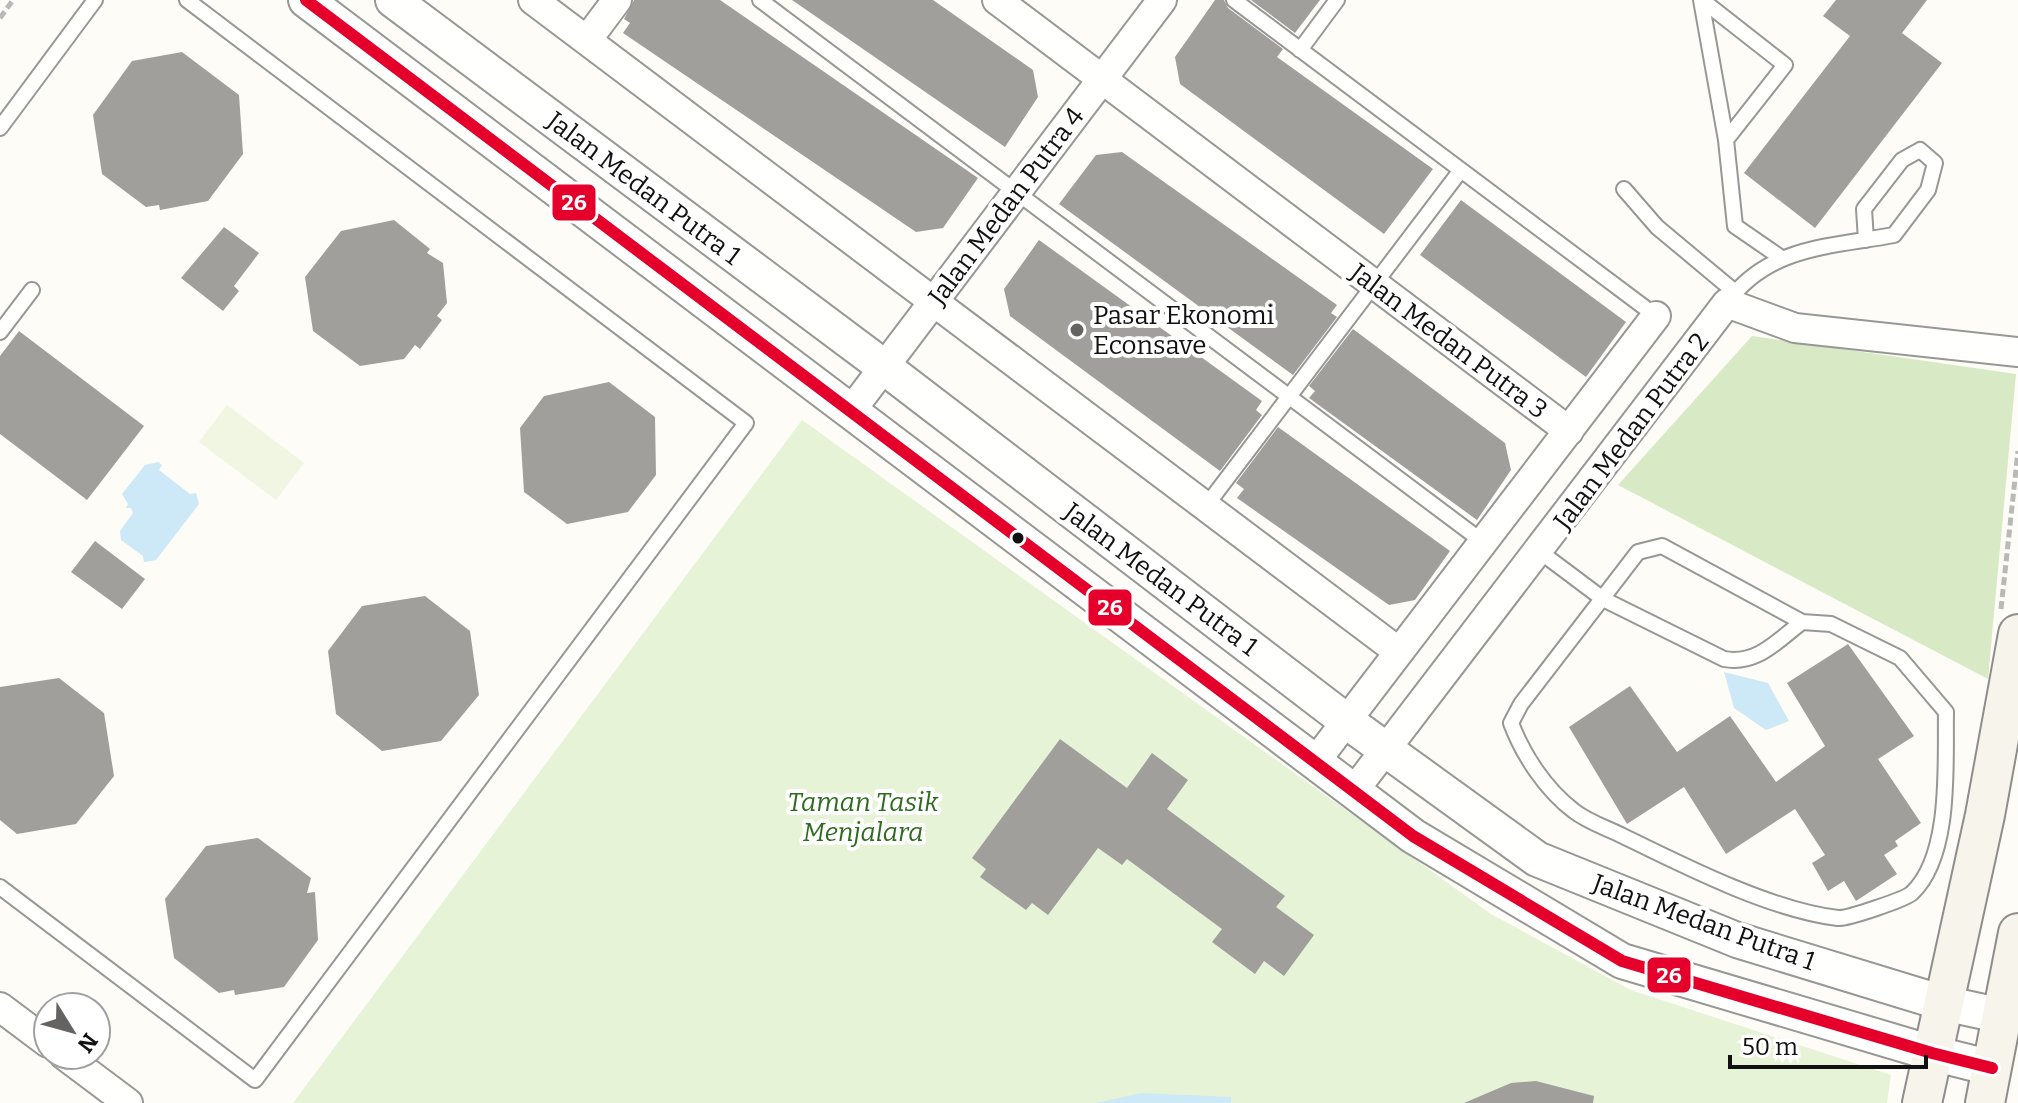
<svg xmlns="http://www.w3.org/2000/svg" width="2018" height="1103" viewBox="0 0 2018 1103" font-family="Bitter,serif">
<rect width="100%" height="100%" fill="#fdfcf7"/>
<path fill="#e7f3d7" d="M802,420L1491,914L1631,990L1891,1075L1887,1103H293Z"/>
<path fill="#d8eac5" d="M1752,336L2016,374L1988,679L1618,485Z"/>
<path fill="#f0f6e1" d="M227,405L304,463L276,500L199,442Z"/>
<path fill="#cde8f7" d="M158,462L162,465L159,470L190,494L196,493L199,504L156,560L144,562L143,556L121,540L120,531L133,513L131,508H126L128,504L122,494L145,465Z
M1724,672L1768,683L1789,721L1766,730L1734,708Z
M1141,1093L1231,1097V1103H1096Z"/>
<path fill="#a19f9c" d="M634,0H720L978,178L943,228L916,232L623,33L630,23L624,19Z
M792,0H933L1033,70L1038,97L1005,147Z
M1215,0H1224L1228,8L1283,49L1277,57L1433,169L1384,234L1180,84L1175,57Z
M1251,0H1320L1295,33Z
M1836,0H1927L1902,33L1942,63L1815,228L1744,173L1850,36L1823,16Z
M182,52L239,95L243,154L208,201L160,210L159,205L146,207L102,174L93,115L132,61Z
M1122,152L1337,305L1331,313L1337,317L1293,375L1059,204L1096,155Z
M1461,200L1626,322L1586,377L1420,255Z
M394,220L430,249L427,253L443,263L447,303L437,316L442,320L420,349L415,345L404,359L360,366L313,331L305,277L341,231Z
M224,227L259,253L234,286L239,291L223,311L181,278Z
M1039,240L1262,401L1256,410L1262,415L1220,471L1010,316L1004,289Z
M1353,329L1505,443L1511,470L1477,520L1309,398L1315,391L1309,386Z
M19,331L144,426L87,500L0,434V356Z
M609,382L655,417L656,475L628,512L567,524L524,492L520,428L544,396Z
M1278,427L1450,551L1415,600L1389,605L1237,498L1244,489L1236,483Z
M95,541L145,579L122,609L71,572Z
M425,596L470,631L479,695L441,741L382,751L336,714L328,651L362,606Z
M1848,644L1914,736L1878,759L1921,823L1895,841L1898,846L1884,855L1897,874L1856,901L1844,881L1828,891L1812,863L1825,855L1795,809L1726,854L1684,787L1627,824L1569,727L1630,686L1677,752L1730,716L1776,782L1825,746L1787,683Z
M59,678L104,713L114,776L76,824L17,834L0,820V687Z
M1060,739L1127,788L1152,753L1188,780L1167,809L1285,896L1276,907L1314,935L1284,976L1264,961L1255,974L1212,942L1222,929L1127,859L1122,865L1098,848L1048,915L1032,903L1026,910L980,877L986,869L972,858Z
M258,838L311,878L307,893L315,892L318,940L284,987L235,995L234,990L219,993L174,958L165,899L206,846Z
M1536,1081L1594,1096L1593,1103H1464L1511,1083Z"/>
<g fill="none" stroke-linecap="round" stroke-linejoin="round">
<g stroke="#979795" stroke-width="18">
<path id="service" d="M760,0L1483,542
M1234,0L1656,316
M1701,0L1726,140L1735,226L1780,257
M1702,0L1785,65L1726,140
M1300,50L1337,0
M0,128L95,0
M1624,189L1657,227L1735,292
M1727,303C1768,246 1830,247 1894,235L1928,190L1935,163L1920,150L1902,160L1864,209L1866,240
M0,332L32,290
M1206,506L1461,170
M1539,551L1603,599L1724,659C1757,665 1777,641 1802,622L1831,624L1900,658L1946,712C1945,763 1952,855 1912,893C1906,899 1847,919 1838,918C1773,911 1682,865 1623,836C1607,828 1588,822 1574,811C1546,790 1523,755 1511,723L1521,704L1638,552L1662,546L1802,622
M0,887L255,1080L746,423L187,0"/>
</g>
<g stroke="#979795" stroke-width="32">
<path id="minor" d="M533,0L1399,652
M997,0L1569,431
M587,40L617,0
M850,412L1162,0
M1315,762L1656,316
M1353,792L1727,303L1795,328L2018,352
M0,1007L48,1043
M64,1055L128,1103"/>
</g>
<g stroke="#979795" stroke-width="38">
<path id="tertiary" d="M306,0L1413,836L1622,961L1932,1053L1992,1068
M393,0L884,367L1345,720L1537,859L1737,940L1943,1003L2003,1016"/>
</g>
<g stroke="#8e8d8b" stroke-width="42">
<path id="secondary" d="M1922,1103L1985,815L2018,634
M1985,1103L2018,933"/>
</g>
<path stroke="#b9b9b8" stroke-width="5" stroke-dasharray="8 4" stroke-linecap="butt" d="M0,18L13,0
M2001,609L2018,451"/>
<use href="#service" stroke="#fffffe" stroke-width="14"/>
<use href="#minor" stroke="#fffffe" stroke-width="28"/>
<use href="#tertiary" stroke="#fffffe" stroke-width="34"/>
<use href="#secondary" stroke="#f6f4eb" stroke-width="38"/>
<g stroke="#fff" stroke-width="18">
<path id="bus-1" d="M306,0L1413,836L1622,961L1932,1053L1992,1068"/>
</g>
<use href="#bus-1" stroke="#e4002b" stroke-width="12"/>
</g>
<circle fill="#646362" stroke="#fff" stroke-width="3" cx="1077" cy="330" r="8"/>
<circle fill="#111" stroke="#fff" stroke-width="3" cx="1018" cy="538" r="7"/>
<g text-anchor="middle" stroke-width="8" stroke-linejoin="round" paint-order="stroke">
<g font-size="26" fill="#111" stroke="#fff">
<text transform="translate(644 188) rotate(37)" y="9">Jalan Medan Putra 1</text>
<text transform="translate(1006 206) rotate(-53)" y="9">Jalan Medan Putra 4</text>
<text transform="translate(1449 341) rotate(37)" y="9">Jalan Medan Putra 3</text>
<text transform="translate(1631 431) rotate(-53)" y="9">Jalan Medan Putra 2</text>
<text transform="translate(1161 579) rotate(37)" y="9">Jalan Medan Putra 1</text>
<text transform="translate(1704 922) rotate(20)" y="9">Jalan Medan Putra 1</text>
</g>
<g font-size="26" fill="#111" stroke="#fff" text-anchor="start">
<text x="1093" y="324">Pasar Ekonomi<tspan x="1093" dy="30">Econsave</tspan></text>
</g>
<g font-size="26" font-style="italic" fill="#2f6b1f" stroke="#fff">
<text x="863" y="811">Taman Tasik<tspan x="863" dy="30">Menjalara</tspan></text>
</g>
</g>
<g stroke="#fff" stroke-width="3">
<rect x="551" y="183" width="46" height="39" rx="8" fill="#e4002b"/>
<rect x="1087" y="588" width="46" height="39" rx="8" fill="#e4002b"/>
<rect x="1646" y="956" width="46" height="38" rx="8" fill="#e4002b"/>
</g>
<g font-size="22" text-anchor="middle" font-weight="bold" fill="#fff">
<text x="574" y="210">26</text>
<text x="1110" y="615">26</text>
<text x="1669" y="983">26</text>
</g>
<g transform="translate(72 1031) rotate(127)"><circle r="38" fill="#ffffff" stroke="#a0a0a0" stroke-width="2"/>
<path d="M0-6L14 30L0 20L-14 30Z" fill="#646362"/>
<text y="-12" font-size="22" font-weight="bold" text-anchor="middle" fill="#111111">N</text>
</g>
<path d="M1730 1055v12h196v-12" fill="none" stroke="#111111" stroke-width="4"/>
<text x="1742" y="1055" font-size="24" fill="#111111" stroke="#ffffff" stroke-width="6" paint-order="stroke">50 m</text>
</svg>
